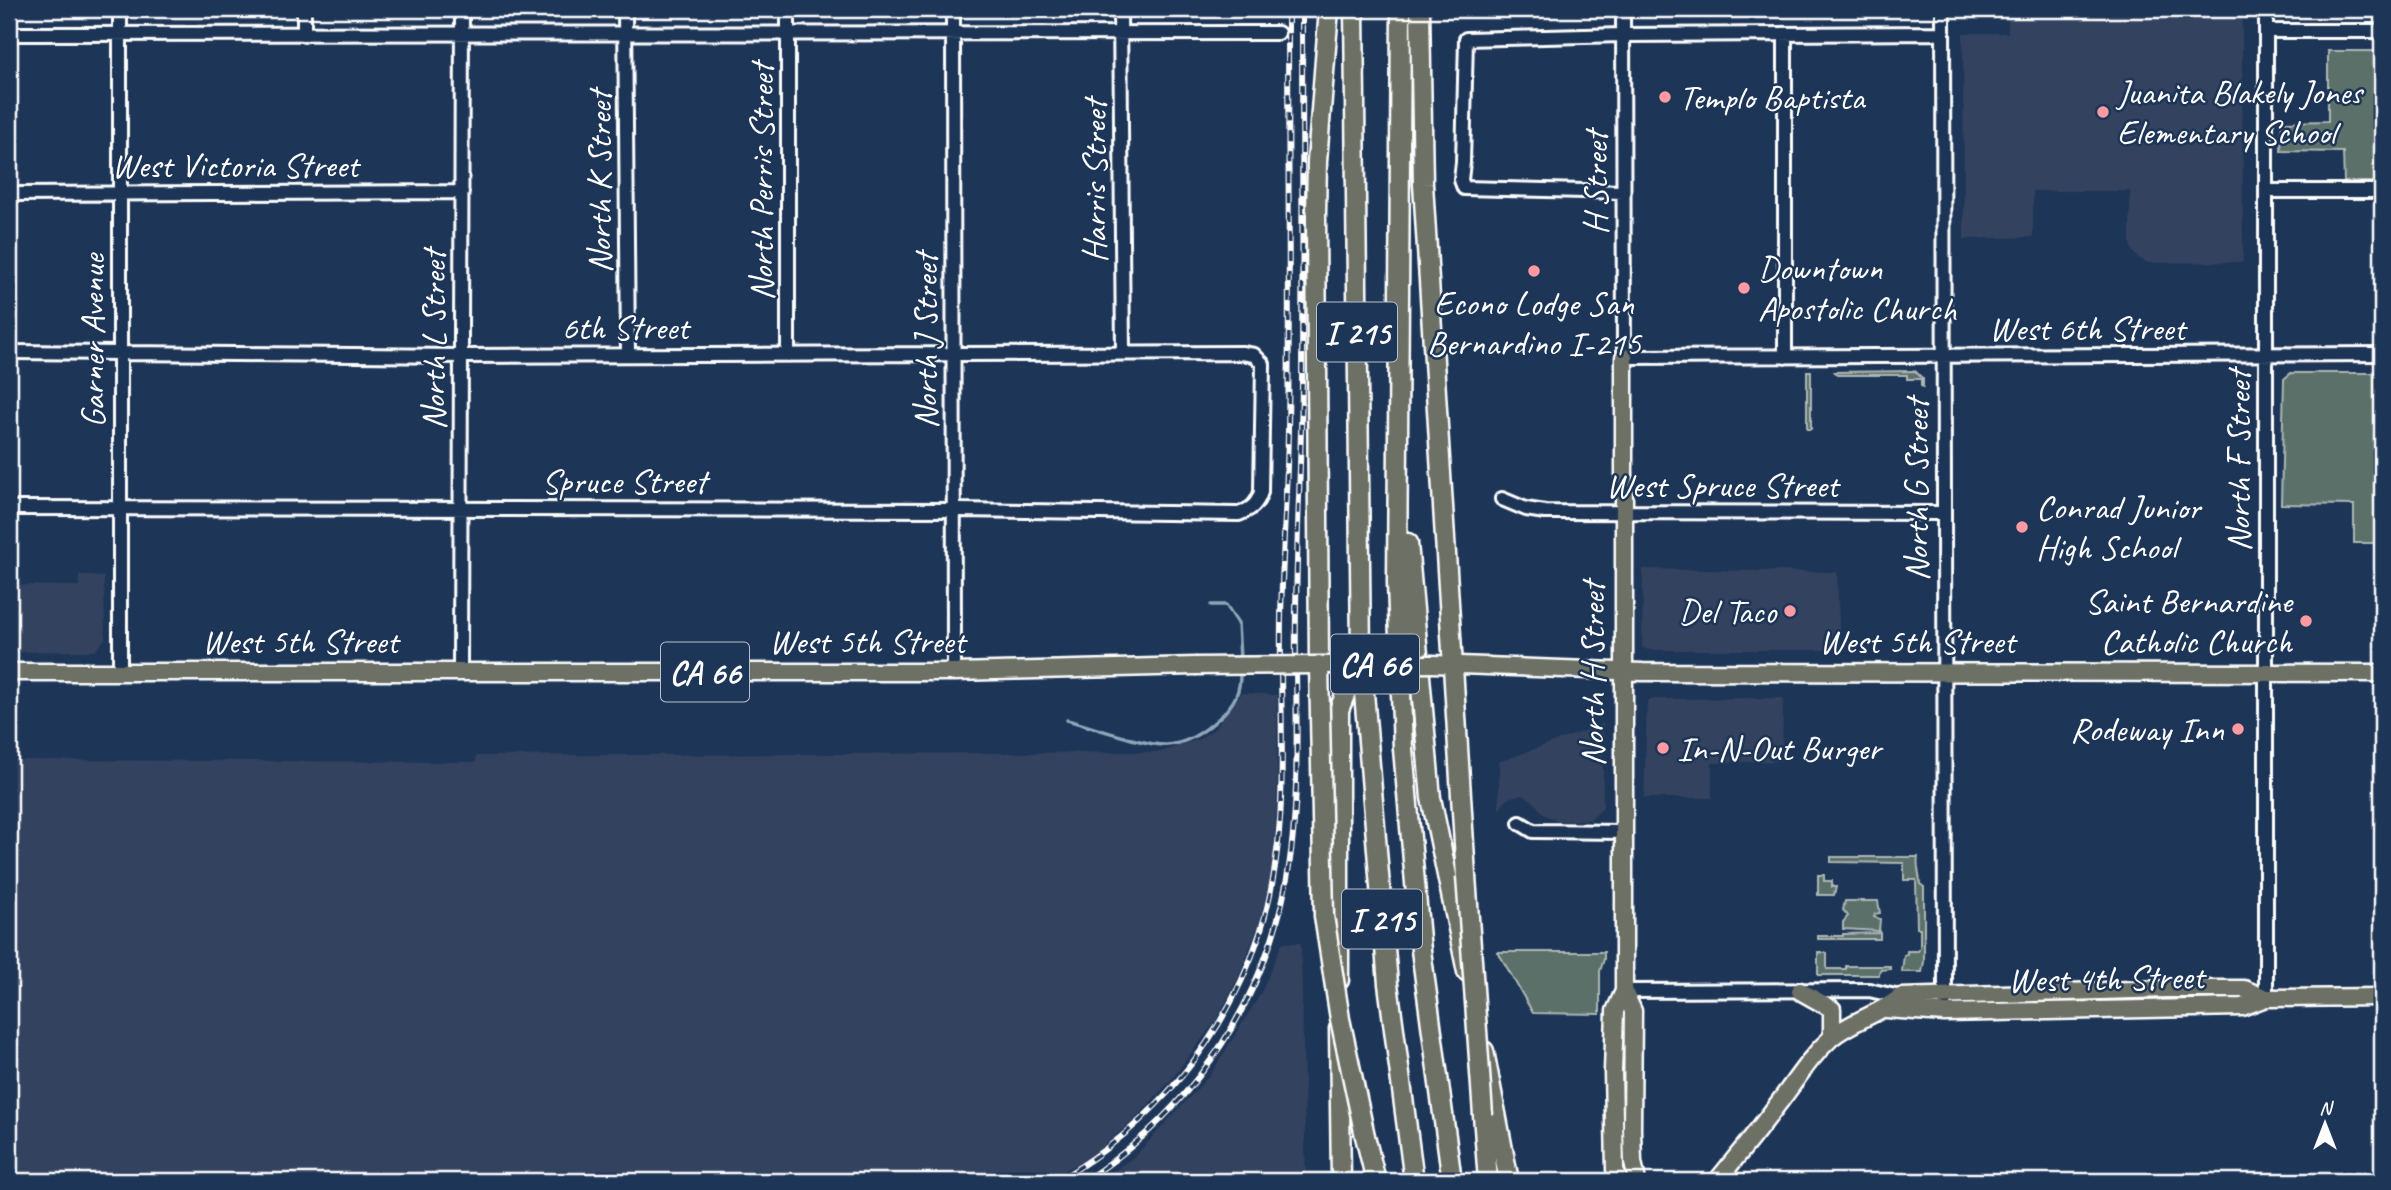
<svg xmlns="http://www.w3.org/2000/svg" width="2391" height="1190" viewBox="0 0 2391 1190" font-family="Caveat,sans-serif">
<rect width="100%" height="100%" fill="#1d3557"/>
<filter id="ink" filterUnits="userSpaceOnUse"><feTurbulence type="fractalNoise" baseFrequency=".0143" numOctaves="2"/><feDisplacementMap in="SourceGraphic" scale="14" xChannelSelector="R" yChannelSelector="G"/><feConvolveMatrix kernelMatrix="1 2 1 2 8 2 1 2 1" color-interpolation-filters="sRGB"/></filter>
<g filter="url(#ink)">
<path fill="#33435e" d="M2008,9H2242L2243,262L2148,263L2138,258L2132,251L2130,243V191H2033V237L1964,239L1963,33H2008Z
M1643,569L1837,572L1840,650H1648L1642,647Z
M79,575L104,577L105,639L95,651L9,652V585L79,586Z
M1242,693L1277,695V802L1273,871L1259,924L1238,978L1217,1019L1171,1080L1133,1121L1090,1157L1045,1181H9V760L476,762V756L1161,752L1199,739L1214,729Z
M1783,698L1782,761L1712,763V798H1644L1647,701L1654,699Z
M1603,724V807L1590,820L1559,821L1545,815L1532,800L1523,795L1510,797L1505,801L1499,810V762Z
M1282,943H1301L1306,1181H1100L1135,1156L1211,1074L1261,993Z"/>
<path fill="#5b6f6b" stroke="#adb7b5" stroke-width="2" d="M2328,51H2376V121L2382,122V182H2344L2343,152L2281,151L2282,122L2328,121Z
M1807,371H1811V429H1807Z
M1915,371L1923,379V387L1921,386V379H1907V375H1837L1834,372Z
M2291,373H2382V543H2354V505L2281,504L2284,379Z
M1831,857H1918C1916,868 1920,873 1920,884L1924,887V962L1922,972H1902L1904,955L1907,954V951H1918L1920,948V928H1917L1916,880H1904V863L1831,862Z
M1818,875H1824V881H1832V887H1836L1834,895H1818Z
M1845,901H1878L1880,913L1875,914L1874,917L1880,919L1879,931L1843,929V922L1848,916L1843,910Z
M1880,933V939H1818V936H1843V934Z
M1498,952H1604V959L1600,971V1014L1533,1013Z
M1818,953H1827V969H1846V966H1890V969L1880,970L1879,975H1818Z"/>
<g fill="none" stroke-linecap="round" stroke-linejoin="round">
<path stroke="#8fa6ba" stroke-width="3.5" d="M1211,605H1226L1238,623L1240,659
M1067,720C1090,726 1146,746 1167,745C1187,744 1205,731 1219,718C1235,703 1241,691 1240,670"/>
<g stroke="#fff" stroke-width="18">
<path id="minor" d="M625,9L628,355
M788,9V355
M953,9L954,672
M1120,9L1123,353
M1623,9L1624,357L2382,354
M1943,9L1945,1002
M2266,9V998
M2266,31H2382
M9,34L1278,33
M304,35V9
M2266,191H2382
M1623,192L1464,188L1461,180L1463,162L1466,39L1623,35L1943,33
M9,194L462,192
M9,352L461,356L1242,353L1254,355L1263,364L1261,492C1257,505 1251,509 1239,514L960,510L9,508
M1785,357V34
M1502,499L1526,509L1545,512L1944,513
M120,672V9
M460,672L462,9
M1520,823L1533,831L1624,832
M1624,991L1869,990L1900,997"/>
</g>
<g stroke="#fff" stroke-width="21">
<path id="major" d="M1624,357V991L1633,1011L1632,1129L1633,1162L1637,1181
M1432,664L1643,672L2382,673
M9,672H954L1195,666
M1800,991L1832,1009V1037
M1886,1009L1945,1013L2242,1007L2266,998L2382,997
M1618,1181L1615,1169L1613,1071L1615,1011L1624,991
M1717,1181C1737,1156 1758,1131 1777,1105C1795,1082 1809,1058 1831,1038C1852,1020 1879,1015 1900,997L2167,989H2244L2266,998"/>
</g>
<g stroke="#fff" stroke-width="23">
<path id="highway" d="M1354,9L1361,656L1388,984L1414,1181
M1401,9L1397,583L1403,749L1421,950L1452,1181
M1420,9L1423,184L1466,876
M1408,543L1431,798L1467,972
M1319,665L1316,214L1317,161L1329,9
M1339,980V710L1358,662
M1339,1029L1341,1181
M1484,1051L1509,1181
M1483,1115L1488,1181
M1365,1136L1376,1181"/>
</g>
<use href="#minor" stroke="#1d3557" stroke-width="12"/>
<use href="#major" stroke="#6c7065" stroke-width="16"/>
<use href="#highway" stroke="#6c7065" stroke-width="18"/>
<g stroke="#fff" stroke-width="6">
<path id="rail" d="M1057,1181C1153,1126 1226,1039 1260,933C1292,832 1279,724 1281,620C1282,557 1287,494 1288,431C1290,290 1288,150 1288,9
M1084,1181C1173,1124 1239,1039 1272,939C1307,833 1294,719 1296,610C1297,534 1301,459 1302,384C1303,259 1302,134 1302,9"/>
</g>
<use href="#rail" stroke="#1d3557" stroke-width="3.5" stroke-dasharray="10" stroke-linecap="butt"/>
<g stroke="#fff" stroke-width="21" stroke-linecap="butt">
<path id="major-bridge" d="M1195,666L1432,664"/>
</g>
<g stroke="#fff" stroke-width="23" stroke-linecap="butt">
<path id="highway-bridge" d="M1319,665L1324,916L1340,1019L1365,1136
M1466,876L1483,1115"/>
</g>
<use href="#major-bridge" stroke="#6c7065" stroke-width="16"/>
<use href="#highway-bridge" stroke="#6c7065" stroke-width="18"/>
</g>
</g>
<g fill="#ff9aa2" stroke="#1d3557" stroke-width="2.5">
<circle cx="1665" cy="97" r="7"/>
<circle cx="2103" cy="112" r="7"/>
<circle cx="1534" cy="271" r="7"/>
<circle cx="1744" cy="288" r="7"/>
<circle cx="2022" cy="527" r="7"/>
<circle cx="1790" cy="611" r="7"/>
<circle cx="2306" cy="621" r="7"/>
<circle cx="2238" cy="729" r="7"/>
<circle cx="1663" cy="748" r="7"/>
</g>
<g text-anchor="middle" stroke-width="5" stroke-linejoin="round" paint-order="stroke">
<g fill="#1d3557" stroke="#bbc2cd" stroke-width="2">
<rect x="1317" y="302.5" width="80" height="59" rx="5"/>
<rect x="1331" y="634.5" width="88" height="59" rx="5"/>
<rect x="661" y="642.5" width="88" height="59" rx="5"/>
<rect x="1342" y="889.5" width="80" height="59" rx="5"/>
</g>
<g font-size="33" font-weight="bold" fill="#fff">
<text x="1357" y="344">I 215</text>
<text x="1375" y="676">CA 66</text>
<text x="705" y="684">CA 66</text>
<text x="1382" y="931">I 215</text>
</g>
<g font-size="35" fill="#fff" stroke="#1d3557" text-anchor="start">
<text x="2117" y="104">Juanita Blakely Jones<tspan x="2117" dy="40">Elementary School</tspan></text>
<text x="1679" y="109">Templo Baptista</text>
<text x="1758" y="280">Downtown<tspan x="1758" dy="40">Apostolic Church</tspan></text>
<text x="1534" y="315" text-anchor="middle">Econo Lodge San<tspan x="1534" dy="40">Bernardino I-215</tspan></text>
<text x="2036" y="519">Conrad Junior<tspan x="2036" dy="40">High School</tspan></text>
<text x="2292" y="613" text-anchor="end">Saint Bernardine<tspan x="2292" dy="40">Catholic Church</tspan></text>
<text x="1776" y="623" text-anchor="end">Del Taco</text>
<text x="2224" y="741" text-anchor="end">Rodeway Inn</text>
<text x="1677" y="760">In-N-Out Burger</text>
</g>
<g font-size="35" fill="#fff" stroke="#1d3557">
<text x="235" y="177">West Victoria Street</text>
<text transform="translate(1094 181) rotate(-90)" y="12">Harris Street</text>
<text transform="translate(599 182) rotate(-90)" y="12">North K Street</text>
<text transform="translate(761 182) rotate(-90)" y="12">North Perris Street</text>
<text transform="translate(1595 183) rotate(-90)" y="12">H Street</text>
<text x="625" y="339">6th Street</text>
<text x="2087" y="340">West 6th Street</text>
<text transform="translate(433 340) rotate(-90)" y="12">North L Street</text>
<text transform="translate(92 341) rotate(-90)" y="12">Garner Avenue</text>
<text transform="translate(925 341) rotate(-90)" y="12">North J Street</text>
<text transform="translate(2238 461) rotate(-90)" y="12">North F Street</text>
<text x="624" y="493">Spruce Street</text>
<text x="1722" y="497">West Spruce Street</text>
<text transform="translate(1916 490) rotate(-90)" y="12">North G Street</text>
<text x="300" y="653">West 5th Street</text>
<text x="867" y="653">West 5th Street</text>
<text x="1917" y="653">West 5th Street</text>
<text transform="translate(1592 674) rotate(-90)" y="12">North H Street</text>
<text transform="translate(2106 978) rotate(-1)" y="12">West 4th Street</text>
</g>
</g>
<rect width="2391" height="1190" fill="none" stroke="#1d3557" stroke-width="35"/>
<rect x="18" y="18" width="2356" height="1155" fill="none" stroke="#fff" stroke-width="2.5" filter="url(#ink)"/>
<g transform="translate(2325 1124)" stroke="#1d3557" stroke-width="5" paint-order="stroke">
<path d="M0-5L12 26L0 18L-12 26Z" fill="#ffffff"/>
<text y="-10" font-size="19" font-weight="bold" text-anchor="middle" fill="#ffffff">N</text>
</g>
</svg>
